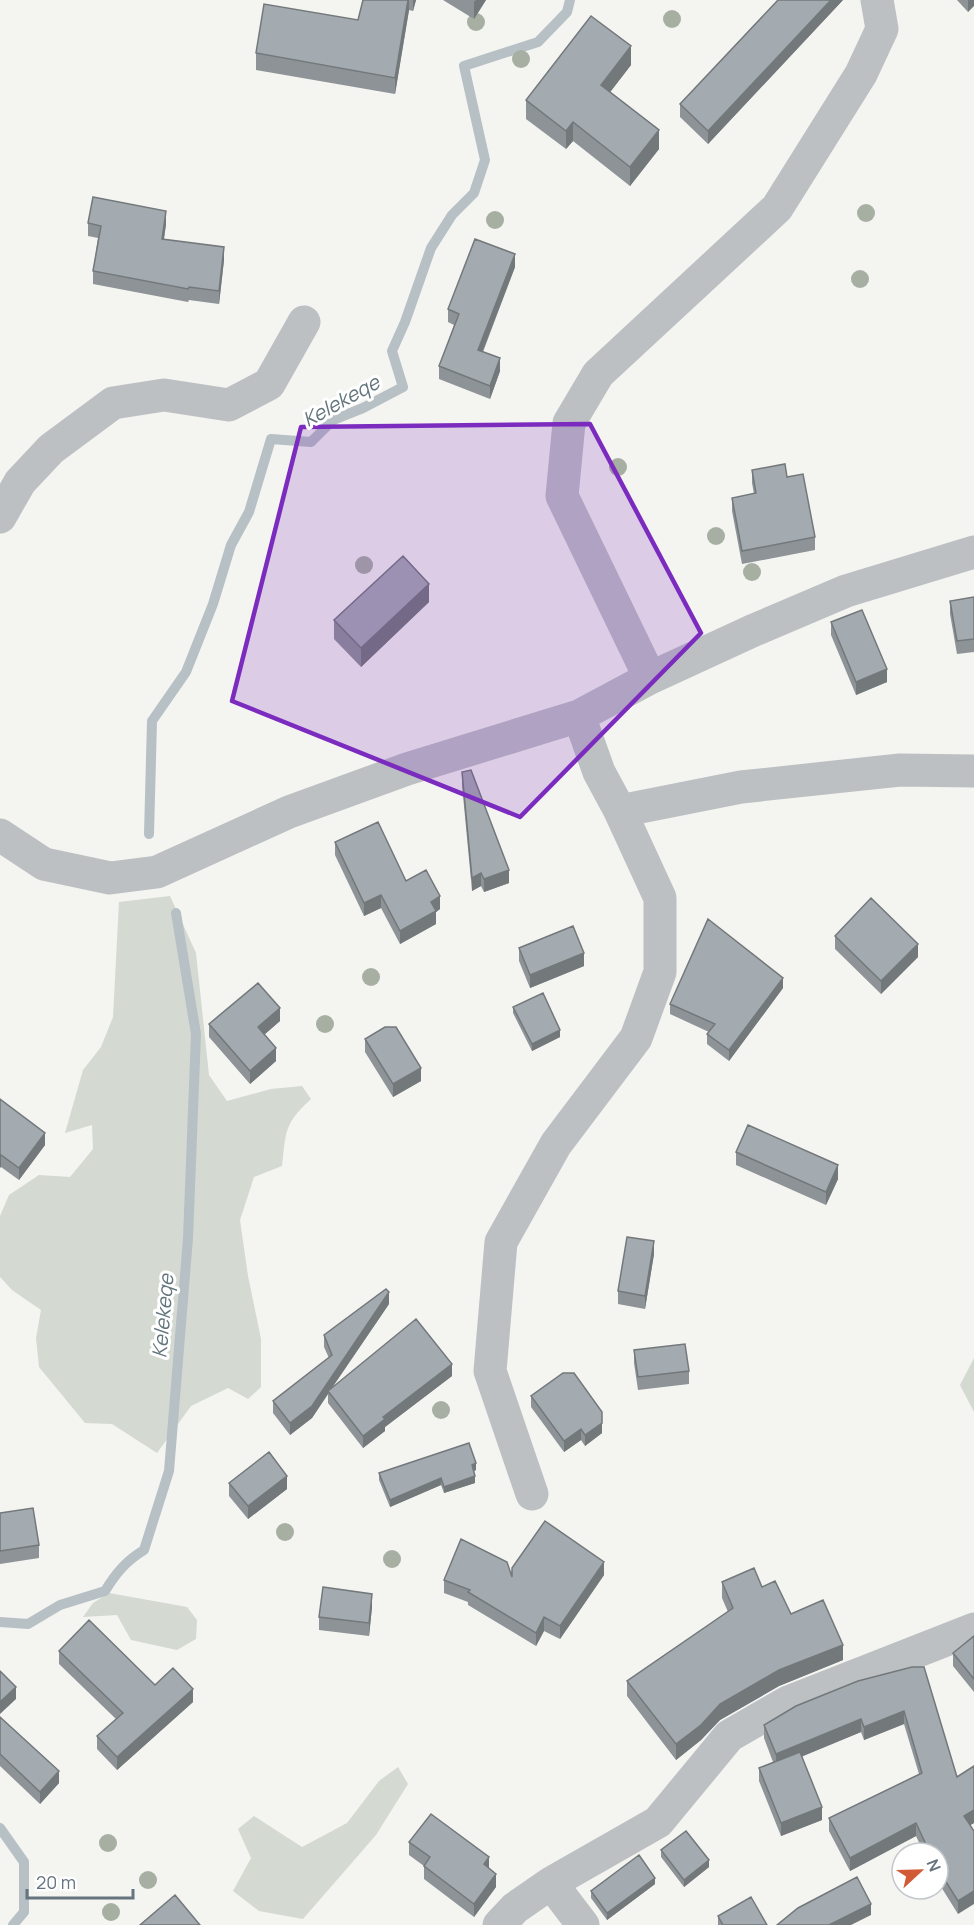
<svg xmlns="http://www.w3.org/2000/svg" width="974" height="1925" viewBox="0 0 974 1925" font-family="Manrope,sans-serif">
<rect width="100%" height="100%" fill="#f4f4f1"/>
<path fill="#d4d9d1" d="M170,896L196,953L209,1075L227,1101L271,1089L302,1086L311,1099C284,1124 286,1131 282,1166L254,1177L240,1220L248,1276L261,1339V1387L248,1399L228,1388L191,1406L157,1453L112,1424L85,1423L39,1367L36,1338L41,1310L12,1290L0,1277V1216L9,1195L39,1175L70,1177L93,1149L92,1125L65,1133L83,1070L101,1047L113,1017L119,902Z
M974,1358V1412L960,1385Z
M109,1593L187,1607L197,1620L196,1639L177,1650L131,1640L117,1615L83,1617L93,1603Z
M398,1767L408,1784L376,1835L303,1919L259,1911L233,1891L251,1858L238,1829L254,1816L302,1847L347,1823L379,1781Z"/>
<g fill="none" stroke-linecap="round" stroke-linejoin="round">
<path stroke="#b7c0c5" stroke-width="10" d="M149,834L152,721L186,672L213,604L231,545L249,512L271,439L311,442L333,420L363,408L403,387L392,351L405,322L431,248L452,215L474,193L485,160L464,66L538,42L567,12L570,0
M0,1622L28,1624L60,1605L105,1591C116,1573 126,1561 144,1550L169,1471L188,1238L196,1034L176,913
M0,1828L24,1862V1912L13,1925"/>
<path stroke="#bcc0c3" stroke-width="33" d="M0,517L20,482L51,449L113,403L164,395L229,405L269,384L304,322
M650,678L562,496L569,423L598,374L777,208L861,74L882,29L877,0
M620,811L741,787L900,770L974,771
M0,835L44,864L110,878L157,872L289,812L407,769L579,716L650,678L752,631L846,591L974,552
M532,1494L490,1371L501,1242L556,1144L636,1038L660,972V898L620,811L599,772L579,716
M551,1883L583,1925
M499,1925L515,1908L551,1883L658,1822L729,1736L788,1702L974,1629"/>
</g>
<g fill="#a7afa3">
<circle cx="672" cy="19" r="9"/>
<circle cx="476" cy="22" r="9"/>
<circle cx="521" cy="59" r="9"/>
<circle cx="866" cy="213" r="9"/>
<circle cx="495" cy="220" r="9"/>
<circle cx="860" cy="279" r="9"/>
<circle cx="618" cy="467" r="9"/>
<circle cx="716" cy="536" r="9"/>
<circle cx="364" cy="565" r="9"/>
<circle cx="752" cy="572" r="9"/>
<circle cx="371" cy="977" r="9"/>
<circle cx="325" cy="1024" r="9"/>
<circle cx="441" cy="1410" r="9"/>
<circle cx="285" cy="1532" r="9"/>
<circle cx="392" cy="1559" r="9"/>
<circle cx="108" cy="1843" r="9"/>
<circle cx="148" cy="1880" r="9"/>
<circle cx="111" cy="1912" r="9"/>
</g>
<path fill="#8d9397" d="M363,0H416L413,11L409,10L395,94L256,70V53L358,20Z
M443,0H486L474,19Z
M778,0H843L708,144L680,117V104Z
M957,0H974L968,12Z
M631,65L610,92L659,149L630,186L573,141L566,149L526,119V100Z
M88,223L166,224L164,239L224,260L219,304L189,300L188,302L93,284V271L98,238L88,236Z
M515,267L483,352L500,371L490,399L439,379V366L454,325L448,322V309Z
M752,470L787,477L815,537V550L742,564L732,511V498L754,494L752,483Z
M974,597V652L957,654L950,614V601Z
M429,602L361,667L334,639V620Z
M831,622L887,682L856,695L831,635Z
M462,772L509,883L484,892L481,886L472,891L462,785Z
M335,842L406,881L440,909L436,912V924L400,944L381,908L364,916L335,855Z
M835,936L918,957L881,994L835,949Z
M519,948L584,966L530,988L519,961Z
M783,988L729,1061L707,1044V1034L709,1032L670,1014V1004Z
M513,1007L560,1037L532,1051L513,1013Z
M280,1021L264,1035L276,1061L250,1084L209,1037V1024Z
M365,1039L421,1081L393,1097L365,1052Z
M0,1099L45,1145L19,1180L1,1167Z
M736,1152L838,1179L826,1205L736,1165Z
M654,1254L645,1309L618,1304V1291Z
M389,1304L332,1388L452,1376L385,1427V1431L363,1448L328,1403V1394L312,1418L290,1435L273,1413V1401L329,1358L324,1347V1335Z
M634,1350L689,1371V1384L638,1390L634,1363Z
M531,1396L602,1433L585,1446L581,1440L564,1452L531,1407Z
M476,1470L474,1471L475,1483L444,1493L441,1485L390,1507L379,1480V1473Z
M229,1483L287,1489L248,1519L229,1496Z
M0,1513L39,1545V1558L0,1564Z
M604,1575L560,1639L544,1631L536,1646L468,1605V1602L444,1593V1580Z
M722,1582L762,1587L791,1614L843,1660L779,1686L720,1720L701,1740L676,1760L627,1696V1681L728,1612L722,1598Z
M372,1607L369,1636L319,1630V1617Z
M974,1636V1692L953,1666V1653Z
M59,1651L155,1685L193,1702L117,1770L97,1749V1736L116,1719L59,1664Z
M912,1667L957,1777L974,1766V1823L970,1825L958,1914L938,1882V1853H924L916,1836L850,1871L829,1831V1818L919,1774L904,1724L864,1740L861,1732L801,1757L822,1820L781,1836L759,1781V1768L773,1762L764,1738V1725Z
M0,1717L59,1783L40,1804L0,1766Z
M409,1842L489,1868L496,1887L474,1917L424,1879V1866L409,1855Z
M661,1850L709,1867L684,1887L661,1857Z
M655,1884L607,1920L591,1898V1891Z
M718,1916L767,1925H718Z"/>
<path fill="#73787b" d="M408,0H409V10L395,94V78Z
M413,0H416L413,11Z
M476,0H486L474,19V2Z
M831,0H843L708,144V131Z
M968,0H974V6L968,12Z
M631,46V65L601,104V85Z
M573,122V141L566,149V131Z
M659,130V149L630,186V167Z
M166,211V224L162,252V239Z
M224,247V260L219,304V291Z
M515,254V267L478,363V350Z
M500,358V371L490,399V386Z
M429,584V602L361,667V648Z
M887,669V682L856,695V682Z
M509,870V883L484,892V879Z
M481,873V886L472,891V878Z
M381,895V908L364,916V903Z
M440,896V909L436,912V924L400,944V931L431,902Z
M918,944V957L881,994V981Z
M584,953V966L530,988V975Z
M783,978V988L729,1061V1050Z
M280,1008V1021L258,1040V1027Z
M560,1030V1037L532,1051V1044Z
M276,1048V1061L250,1084V1071Z
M421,1068V1081L393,1097V1084Z
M45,1133V1145L19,1180V1168Z
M1,1155V1167L0,1168V1156Z
M838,1165V1179L826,1205V1192Z
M654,1241V1254L645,1309V1296Z
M389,1292V1304L329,1392L328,1391V1394L312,1418L290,1435V1423Z
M452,1364V1376L385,1427V1431L363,1448V1436L383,1417Z
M602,1423V1433L585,1446V1435Z
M581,1429V1440L564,1452V1441Z
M476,1463V1470L472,1472V1465Z
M287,1476V1489L248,1519V1506Z
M475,1476V1483L444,1493V1487Z
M441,1478V1485L390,1507V1500Z
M604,1562V1575L560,1639V1626Z
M372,1594V1607L369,1636V1623Z
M544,1617V1631L536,1646V1633Z
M843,1645V1660L779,1686L720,1720L701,1740L676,1760V1744L720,1704L779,1670Z
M16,1687V1699L0,1714V1702Z
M193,1689V1702L117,1770V1757Z
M904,1711V1724L864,1740V1727Z
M861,1719V1732L776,1767V1754Z
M59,1771V1783L40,1804V1792Z
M822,1807V1820L781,1836V1823Z
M974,1810V1823L964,1829V1816Z
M916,1823V1836L850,1871V1858Z
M489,1857V1870L484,1864Z
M709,1860V1867L684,1887V1880Z
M496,1874V1887L474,1917V1904Z
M655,1878V1884L607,1920V1913Z
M974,1891V1904L958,1914V1901Z
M871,1904V1915L851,1925H829Z"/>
<path fill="#a4abb0" stroke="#73787b" stroke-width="1.5" d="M363,0H408L395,78L256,53L264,4L358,20Z
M778,0H831L708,131L680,104Z
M591,16L631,46L601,85L659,130L630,167L573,122L566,131L526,100Z
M93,197L166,211L162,239L224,247L219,291L189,287L188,289L93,271L101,226L88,223Z
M475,239L515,254L478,350L500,358L490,386L439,366L459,314L448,309Z
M785,464L787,477L803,474L815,537L742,551L732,498L756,493L752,470Z
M403,556L429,584L361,648L334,620Z
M974,597V639L957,641L950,601Z
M862,610L887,669L856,682L831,622Z
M471,770L509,870L484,879L481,873L472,878L462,772Z
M378,822L406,881L426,870L440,896L431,902L436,911L400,931L381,895L364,903L335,842Z
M871,898L918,944L881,981L835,936Z
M708,919L783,978L729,1050L707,1034L715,1024L670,1004Z
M573,926L584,953L530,975L519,948Z
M258,983L280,1008L258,1027L276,1048L250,1071L209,1024Z
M543,993L560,1030L532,1044L513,1007Z
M385,1027H396L421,1068L393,1084L365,1039Z
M0,1099L45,1133L19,1168L1,1155L0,1156Z
M748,1125L838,1165L826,1192L736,1152Z
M627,1237L654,1241L645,1296L618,1291Z
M386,1289L389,1292L312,1406L290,1423L273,1401L332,1355L324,1335Z
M416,1319L452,1364L383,1417L385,1419L363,1436L328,1391Z
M685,1344L689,1371L638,1377L634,1350Z
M563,1373H574L602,1412V1423L585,1435L581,1429L564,1441L531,1396Z
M469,1443L476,1463L472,1465L475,1476L444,1487L441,1478L390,1500L379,1473Z
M269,1452L287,1476L248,1506L229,1483Z
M33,1508L39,1545L0,1551V1513Z
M545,1521L604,1562L560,1626L544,1617L536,1633L468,1592L470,1590L444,1580L461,1539L507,1562L512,1577V1568Z
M754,1568L762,1587L775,1581L791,1614L823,1600L843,1645L779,1670L720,1704L701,1725L676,1744L627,1681L733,1608L722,1582Z
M323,1587L372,1594L369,1623L319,1617Z
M89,1620L155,1685L173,1668L193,1689L117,1757L97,1736L123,1713L59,1651Z
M974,1636V1679L953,1653Z
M912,1667H924L957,1777L974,1766V1810L964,1816L974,1831V1891L958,1901L938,1869V1853H930L916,1823L850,1858L829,1818L922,1773L904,1711L864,1727L861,1719L776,1754L764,1725L796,1706L858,1681Z
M0,1671L16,1687L0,1702Z
M0,1717L59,1771L40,1792L0,1754Z
M800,1752L822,1807L781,1823L759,1768Z
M431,1814L489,1857L484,1864L496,1874L474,1904L424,1866L430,1857L409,1842Z
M686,1831L709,1860L684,1880L661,1850Z
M639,1855L655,1878L607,1913L591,1891Z
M857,1877L871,1904L829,1925H777L798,1908Z
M175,1895L200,1925H140Z
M751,1897L767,1925H723L718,1916Z"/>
<path fill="#7b2cbf" fill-opacity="0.2" stroke="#7b2cbf" stroke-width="4.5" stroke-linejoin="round" d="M590,424L701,633L520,817L232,701L301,427Z"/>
<g text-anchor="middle" stroke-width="6" stroke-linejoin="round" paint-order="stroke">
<g font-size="20" font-style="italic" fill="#62757c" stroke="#fff">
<text transform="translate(341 401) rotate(-29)" y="7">Kelekeqe</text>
<text transform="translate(163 1316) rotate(-85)" y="7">Kelekeqe</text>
</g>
</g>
<g transform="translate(920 1871) rotate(68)"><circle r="28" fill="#ffffff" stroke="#c2c7cc" stroke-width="1.5"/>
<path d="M0-4.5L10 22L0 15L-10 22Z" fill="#d15b34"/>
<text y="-9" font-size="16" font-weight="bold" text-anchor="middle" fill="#66747f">N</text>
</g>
<path d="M27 1889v9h106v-9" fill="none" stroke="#66747f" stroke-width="3"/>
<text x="36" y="1889" font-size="18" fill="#66747f" stroke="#ffffff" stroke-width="4.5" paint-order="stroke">20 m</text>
</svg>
